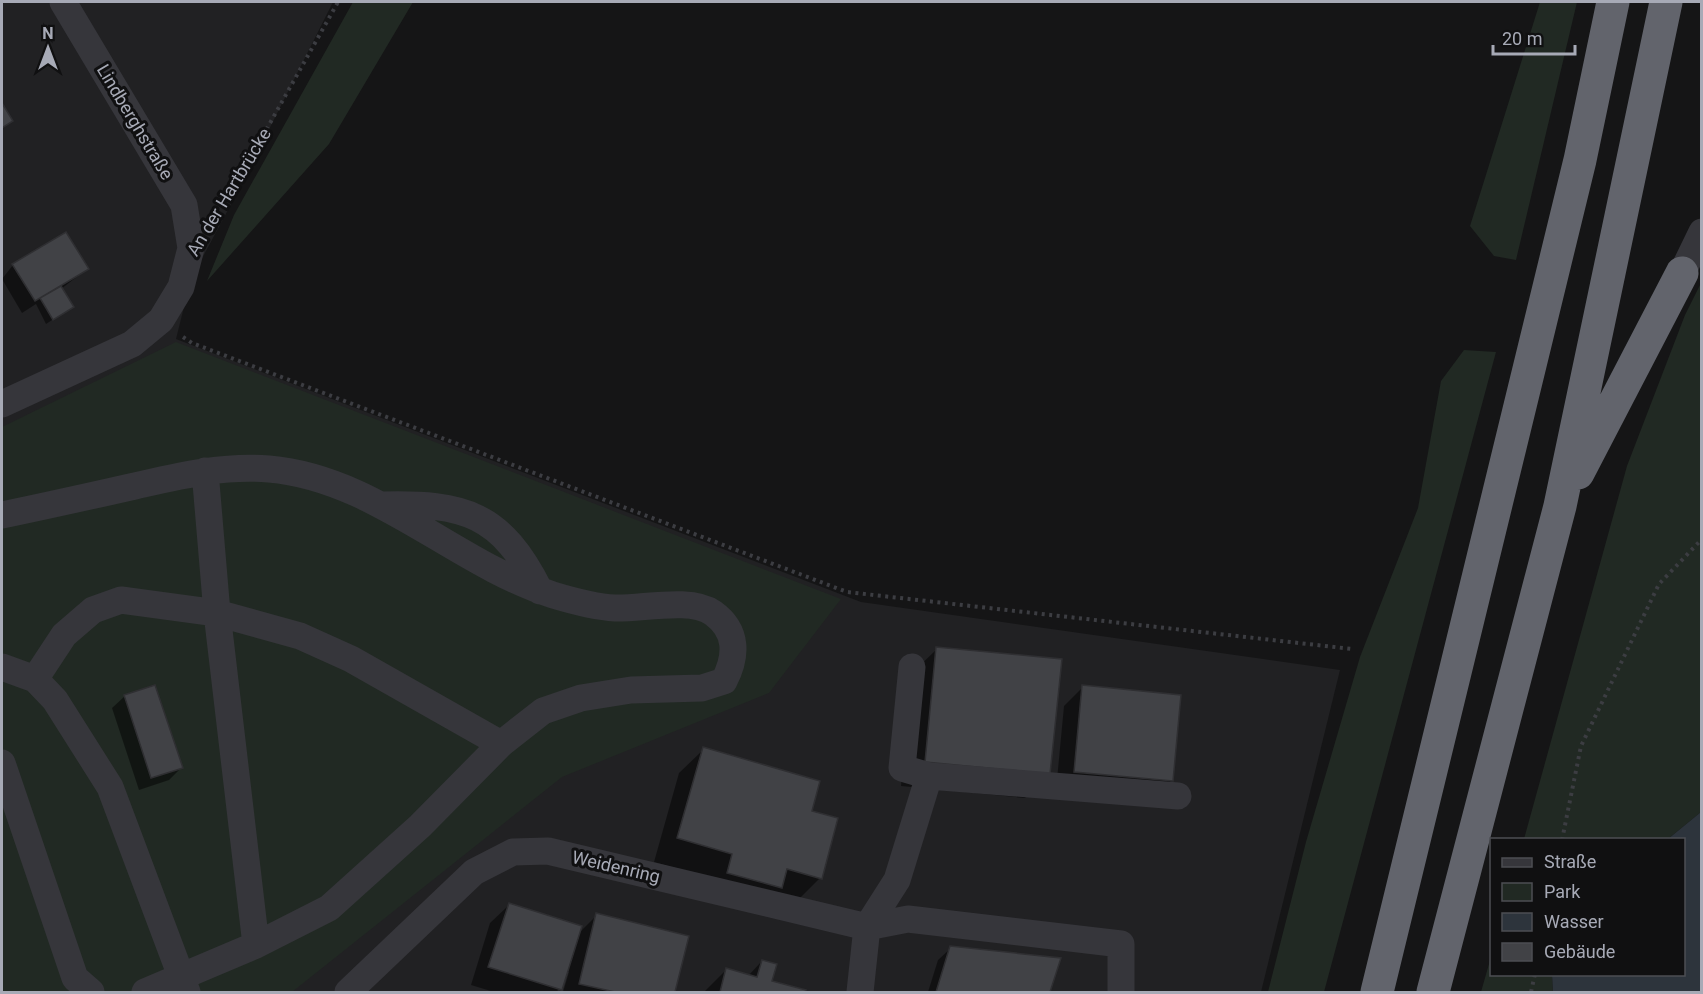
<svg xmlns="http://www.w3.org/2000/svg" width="1703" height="994" viewBox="0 0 1703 994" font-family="Roboto,sans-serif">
<rect width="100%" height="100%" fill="#151516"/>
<path fill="#212123" d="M2,2H333L236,195L191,279L176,339L861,602L1340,670L1261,992H2Z"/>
<path fill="#212923" d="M353,2H413L329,144L207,281L234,215Z
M1540,2H1577L1516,260L1494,256L1470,226Z
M1701,283V812L1668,839H1524L1627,466L1685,315Z
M176,342L841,599L769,693L562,777L292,992H2V427Z
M1464,350L1496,352L1324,992H1268L1306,842L1360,657L1418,508L1441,381Z
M1491,957L1492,974L1552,975L1553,992H1481Z"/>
<path fill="#2d343c" d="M1701,812V992H1553L1552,975L1684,974V840L1668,839Z"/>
<path fill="#0007" d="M13,265L87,269L61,289L72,307L46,324L36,304L22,313L2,279Z
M937,649L1049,774L1025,798L901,786L912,673Z
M1083,687L1172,780L1153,799L1056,790L1064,706Z
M125,696L181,768L169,780L139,790L112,708Z
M704,749L820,878L796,902L654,862L679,773Z
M509,905L578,934L597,915L687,937L673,992H563L569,972L566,971L557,992H494L471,985L490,923Z
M951,948L1059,959L1049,992H928L938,960Z
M762,961L770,982L804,992H704L726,970L748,976Z"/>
<path fill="#414246" stroke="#2f2f32" stroke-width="1.5" d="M2,103L13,121L2,128Z
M66,232L89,269L35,301L12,264Z
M61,286L74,307L53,320L40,298Z
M936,647L1062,659L1050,774L925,762Z
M155,685L183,768L151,778L124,695Z
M1082,685L1181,695L1173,781L1074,772Z
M703,747L820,781L812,811L838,818L822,879L787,869L782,888L727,873L732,854L677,838Z
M509,903L582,926L562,990L488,967Z
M596,913L689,936L675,992H615L579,984Z
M950,946L1061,958L1050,992H936Z
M762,960L777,964L772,981L806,990L805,992H720L726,968L757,977Z"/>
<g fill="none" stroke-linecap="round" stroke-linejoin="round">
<path stroke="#3c3d42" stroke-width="4" stroke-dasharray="3 4.5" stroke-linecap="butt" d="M215,221L338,2
M183,337L192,343L847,592L1352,649
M1562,840L1581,746L1659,584L1702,539
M1531,992L1535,974"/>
<path stroke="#36363b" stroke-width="27" d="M1682,273L1702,232
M2,404L132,344L161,320L181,287L191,248L184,205L63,2
M205,471L217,613L256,945
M382,505C464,503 501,513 540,591
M2,515C46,506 90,496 135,486C179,476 223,465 269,469C375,478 454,563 553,595C573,601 594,607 615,608C642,609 691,597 713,613C738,631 737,656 724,681L702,688L631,690L581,698L543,711L501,744L420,826L329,908L256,945L145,992
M2,667L35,679L55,700L110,787L187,992
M912,667L902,768L929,776L1178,796
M35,679L64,635L93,610L121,600L217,613L300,636L351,659L501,744
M2,763L75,978L91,992
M867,927L908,919L1121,944V992
M867,927L897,880L929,776
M348,992L474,872L513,852L548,851L867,927L860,992"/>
<path stroke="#62646c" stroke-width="33" d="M1578,473L1682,273
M1377,992L1580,160L1613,2
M1433,992L1560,506L1666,2"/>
</g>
<g text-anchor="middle" stroke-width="6" stroke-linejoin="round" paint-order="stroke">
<g font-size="18" fill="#a7aab6" stroke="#101011">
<text transform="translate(135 122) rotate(59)" y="6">Lindberghstraße</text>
<text transform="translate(229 192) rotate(-59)" y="6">An der Hartbrücke</text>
<text transform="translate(616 867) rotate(13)" y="6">Weidenring</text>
</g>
</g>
<rect width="1703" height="994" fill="none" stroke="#a7aab6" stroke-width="6"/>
<rect x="1490" y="838" width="195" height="138" fill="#101011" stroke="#4c4e53" stroke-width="1.5"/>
<rect x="1502" y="858" width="30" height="9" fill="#36363b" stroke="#4c4e53" stroke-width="1.5"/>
<text x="1544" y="868" font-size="18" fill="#a7aab6">Straße</text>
<rect x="1502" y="883" width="30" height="18" fill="#212923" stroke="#4c4e53" stroke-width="1.5"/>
<text x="1544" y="898" font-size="18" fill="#a7aab6">Park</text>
<rect x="1502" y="913" width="30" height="18" fill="#2d343c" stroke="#4c4e53" stroke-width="1.5"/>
<text x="1544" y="928" font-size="18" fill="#a7aab6">Wasser</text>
<rect x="1502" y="943" width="30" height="18" fill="#414246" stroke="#4c4e53" stroke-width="1.5"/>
<text x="1544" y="958" font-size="18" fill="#a7aab6">Gebäude</text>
<g transform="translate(48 48)" stroke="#101011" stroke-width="4.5" paint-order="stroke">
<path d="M0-4.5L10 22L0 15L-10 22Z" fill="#a7aab6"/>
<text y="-9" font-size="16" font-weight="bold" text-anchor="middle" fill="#a7aab6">N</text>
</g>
<path d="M1493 45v9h82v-9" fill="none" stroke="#a7aab6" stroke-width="3"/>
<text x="1502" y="45" font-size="18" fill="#a7aab6" stroke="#101011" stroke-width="4.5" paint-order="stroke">20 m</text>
</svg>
